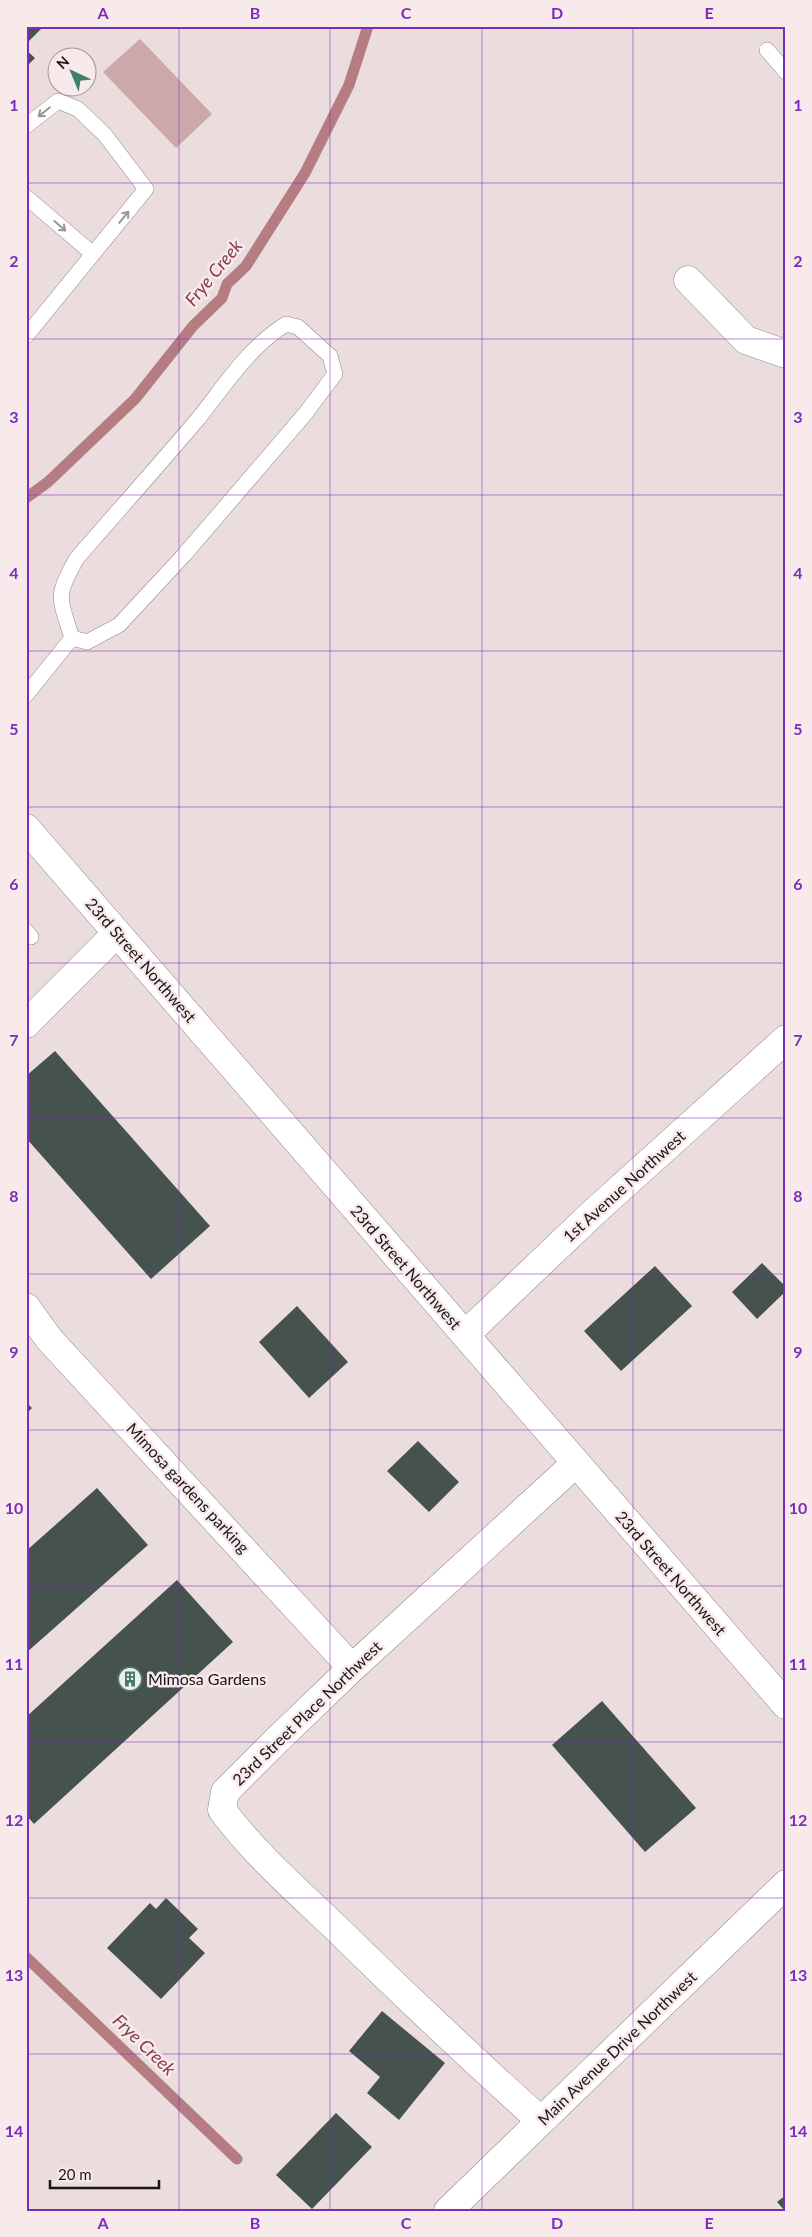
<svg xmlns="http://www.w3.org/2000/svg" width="812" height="2237" viewBox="0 0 812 2237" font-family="Lato,sans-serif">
<rect width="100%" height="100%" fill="#ebddde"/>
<path fill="#cca8aa" d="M140,39L212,114L176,148L103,72Z"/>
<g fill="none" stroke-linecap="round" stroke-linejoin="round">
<path stroke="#b57d82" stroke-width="11" d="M26,498L48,482L135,399L193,326L222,298L227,284L246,266L305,173L349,85L368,26
M26,1957L237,2159"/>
</g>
<path fill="#46524e" d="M26,26H44L26,44Z
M26,50L35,58L26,67Z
M55,1051L210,1226L151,1279L26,1138V1076Z
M762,1263L786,1287V1291L757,1319L732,1292Z
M655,1266L692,1306L621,1371L584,1331Z
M297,1306L348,1362L309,1398L259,1342Z
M26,1402L32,1408L26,1414Z
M418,1441L459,1482L429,1512L387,1471Z
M97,1488L148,1545L26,1653V1551Z
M177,1580L233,1642L34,1824L26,1815V1717Z
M602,1701L696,1808L645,1852L552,1745Z
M166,1898L198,1929L189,1938L205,1953L161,1999L107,1948L150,1903L156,1909Z
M382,2011L445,2063L399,2120L367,2093L380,2077L349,2051Z
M336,2113L372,2147L312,2209L276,2175Z
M786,2195V2211H785L777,2202Z"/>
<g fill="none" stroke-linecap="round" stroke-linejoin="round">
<g stroke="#938687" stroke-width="16">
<path id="service" d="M767,50L786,72
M26,126L58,101L78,109L105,135L146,189L26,336
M26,197L93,254
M286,324L298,327L330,356L335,374L305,414L184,555L119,625L87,642L72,638C59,596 55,597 77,558C117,512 158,466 198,419C225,385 249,347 286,324Z
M26,695L72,638
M26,931L31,937"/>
</g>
<g stroke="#938687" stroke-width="29">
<path id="minor" d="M688,280L746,340L786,354
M26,828L786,1705
M26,1024L117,933
M26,1307L49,1339L352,1668
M465,1335L593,1213L786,1039
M541,2121C470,2057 401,1992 333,1925C295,1889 253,1852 222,1810L225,1792L275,1742L352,1668L576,1463
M448,2211L786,1884"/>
</g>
<use href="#service" stroke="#fff" stroke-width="15"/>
<use href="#minor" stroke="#fff" stroke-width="28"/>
</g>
<defs><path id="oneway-shaft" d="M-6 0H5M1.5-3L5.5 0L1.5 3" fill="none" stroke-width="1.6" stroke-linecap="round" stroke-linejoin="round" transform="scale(1.25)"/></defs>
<g stroke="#989696">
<use href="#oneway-shaft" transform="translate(44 112) rotate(141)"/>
<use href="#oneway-shaft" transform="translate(124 217) rotate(-51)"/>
<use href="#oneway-shaft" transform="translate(60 226) rotate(41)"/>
</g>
<path fill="none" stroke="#7b2cbf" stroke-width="1" stroke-opacity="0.55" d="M179,26V2211M330,26V2211M482,26V2211M633,26V2211M26,183H786M26,339H786M26,495H786M26,651H786M26,807H786M26,963H786M26,1118H786M26,1274H786M26,1430H786M26,1586H786M26,1742H786M26,1898H786M26,2054H786"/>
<defs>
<g id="building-ring" transform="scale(1.25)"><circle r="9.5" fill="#f8eaeb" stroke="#3e7f6f" stroke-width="1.5"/><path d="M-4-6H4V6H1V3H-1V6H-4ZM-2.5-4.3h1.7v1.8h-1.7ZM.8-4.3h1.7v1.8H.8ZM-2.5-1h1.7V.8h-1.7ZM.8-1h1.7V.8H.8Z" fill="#3e7f6f"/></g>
</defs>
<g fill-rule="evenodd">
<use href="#building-ring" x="130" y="1679"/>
</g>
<g text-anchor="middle" stroke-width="5" stroke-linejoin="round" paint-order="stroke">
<g font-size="16" fill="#1a1515" stroke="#f8eaeb">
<text transform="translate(141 960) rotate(49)" y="6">23rd Street Northwest</text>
<text transform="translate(624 1186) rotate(-42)" y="6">1st Avenue Northwest</text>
<text transform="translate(406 1267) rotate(49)" y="6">23rd Street Northwest</text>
<text transform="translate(188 1488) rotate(47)" y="6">Mimosa gardens parking</text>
<text transform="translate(671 1573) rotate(49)" y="6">23rd Street Northwest</text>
<text transform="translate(307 1713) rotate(-44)" y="6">23rd Street Place Northwest</text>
<text transform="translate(617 2048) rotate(-44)" y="6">Main Avenue Drive Northwest</text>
</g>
<g font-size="16" fill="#1a1515" stroke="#f8eaeb" text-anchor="start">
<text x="148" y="1685">Mimosa Gardens</text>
</g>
<g font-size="18" font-style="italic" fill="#843c45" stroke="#f8eaeb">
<text transform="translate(214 273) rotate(-51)" y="6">Frye Creek</text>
<text transform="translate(144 2045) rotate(44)" y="6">Frye Creek</text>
</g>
</g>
<rect width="812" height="2237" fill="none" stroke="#f8eaeb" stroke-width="55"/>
<g transform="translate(72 72) rotate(316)"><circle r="24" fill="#f8eaeb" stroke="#9f9595"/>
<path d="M0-4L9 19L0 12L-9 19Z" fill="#3e7f6f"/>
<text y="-8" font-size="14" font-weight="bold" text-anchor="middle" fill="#1a1515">N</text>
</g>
<path d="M50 2180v8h109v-8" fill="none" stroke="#1a1515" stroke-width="2.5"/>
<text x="58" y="2180" font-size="15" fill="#1a1515" stroke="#f8eaeb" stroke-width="4" paint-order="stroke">20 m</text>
<rect x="28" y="28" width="756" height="2182" fill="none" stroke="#7b2cbf" stroke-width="2"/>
<g font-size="16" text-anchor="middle" font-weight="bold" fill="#7b2cbf">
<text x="103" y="19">A</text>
<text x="255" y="19">B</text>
<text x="406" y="19">C</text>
<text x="557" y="19">D</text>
<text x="709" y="19">E</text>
<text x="14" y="111">1</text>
<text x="798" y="111">1</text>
<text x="14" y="267">2</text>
<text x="798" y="267">2</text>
<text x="14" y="423">3</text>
<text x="798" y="423">3</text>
<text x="14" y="579">4</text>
<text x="798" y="579">4</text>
<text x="14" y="735">5</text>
<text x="798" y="735">5</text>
<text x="14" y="890">6</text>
<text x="798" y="890">6</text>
<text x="14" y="1046">7</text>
<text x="798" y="1046">7</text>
<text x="14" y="1202">8</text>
<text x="798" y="1202">8</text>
<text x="14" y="1358">9</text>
<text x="798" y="1358">9</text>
<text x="14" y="1514">10</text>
<text x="798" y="1514">10</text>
<text x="14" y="1670">11</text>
<text x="798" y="1670">11</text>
<text x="14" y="1826">12</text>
<text x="798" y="1826">12</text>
<text x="14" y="1981">13</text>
<text x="798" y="1981">13</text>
<text x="14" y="2137">14</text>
<text x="798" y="2137">14</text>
<text x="103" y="2229">A</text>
<text x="255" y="2229">B</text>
<text x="406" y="2229">C</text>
<text x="557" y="2229">D</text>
<text x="709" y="2229">E</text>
</g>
</svg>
